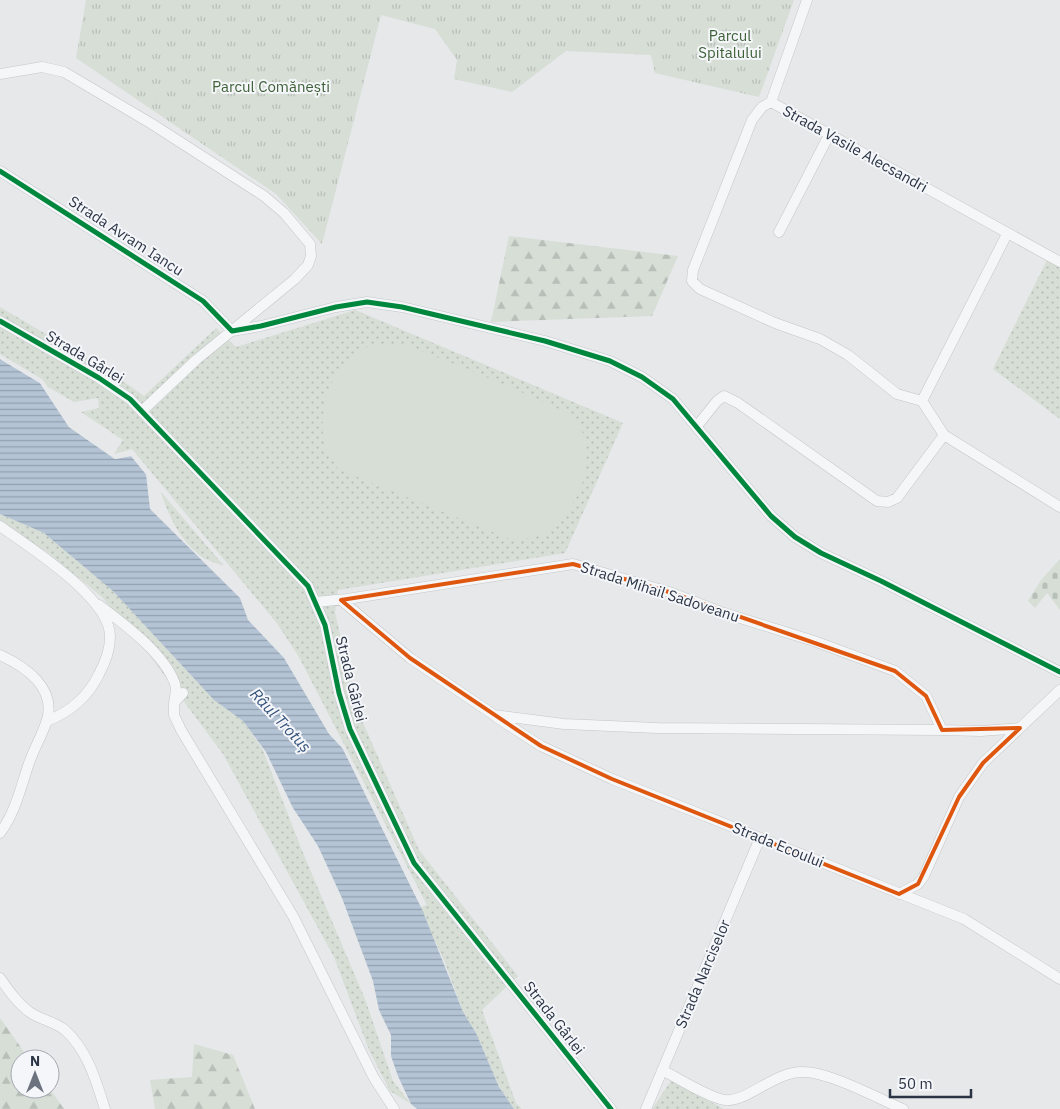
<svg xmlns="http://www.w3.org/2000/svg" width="1060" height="1109" viewBox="0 0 1060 1109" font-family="'IBM Plex Sans',sans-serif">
<defs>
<pattern id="grass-dots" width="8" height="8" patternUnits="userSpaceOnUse" patternTransform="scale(1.25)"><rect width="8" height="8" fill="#d6ded6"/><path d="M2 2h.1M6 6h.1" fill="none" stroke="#b8bfb9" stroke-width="1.8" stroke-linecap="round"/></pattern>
<pattern id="forest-firs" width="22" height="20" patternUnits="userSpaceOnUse" patternTransform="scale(1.25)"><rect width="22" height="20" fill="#d6ded6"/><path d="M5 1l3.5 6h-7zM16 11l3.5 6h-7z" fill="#b8bfb9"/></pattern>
<pattern id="cemetery-stones" width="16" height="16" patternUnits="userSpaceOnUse" patternTransform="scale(1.25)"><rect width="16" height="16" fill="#d6ded6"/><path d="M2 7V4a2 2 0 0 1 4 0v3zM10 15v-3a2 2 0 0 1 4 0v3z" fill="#b8bfb9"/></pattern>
<pattern id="park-tufts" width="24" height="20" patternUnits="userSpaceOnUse" patternTransform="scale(1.25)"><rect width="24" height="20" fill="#d6ded6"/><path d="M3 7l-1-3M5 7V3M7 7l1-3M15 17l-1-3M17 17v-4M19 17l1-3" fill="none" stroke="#b8bfb9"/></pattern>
<pattern id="water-rules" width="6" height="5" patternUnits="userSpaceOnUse" patternTransform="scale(1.25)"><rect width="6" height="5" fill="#b4c4d5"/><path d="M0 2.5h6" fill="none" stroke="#93a0af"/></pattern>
</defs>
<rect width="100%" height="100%" fill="#e6e8ea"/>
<path fill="url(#grass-dots)" d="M1048,258L1060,266V419L993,369Z
M0,307L112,373L144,396L216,328L236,347L355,310L623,423L565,553L338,590L335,612L356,707L419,850L518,976L482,1010L516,1103L522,1109H514L499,1087L476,1033L463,1012L445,963L422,913L421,907L427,905L299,657L276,622L132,449L114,454L123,440L81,412L99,408L98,398L74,402L48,387L42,379L0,354Z
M161,492L224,566C217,563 208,561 202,557C181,542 168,516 161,492Z
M0,514L44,533L79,561L113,591L214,700L243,721L262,748L303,853L365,999L393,1081L411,1104L390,1091L369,1050L334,957L223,754L150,656L102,597L46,551L0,531Z
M671,1081L724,1109H652Z"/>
<path fill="url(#forest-firs)" d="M509,236L678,256L652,316L491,322Z
M0,1018L29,1059H20V1089H50L64,1109H0Z
M194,1044L233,1055L255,1109H155L150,1080L192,1077Z"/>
<path fill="url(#cemetery-stones)" d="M1060,559V610L1047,593L1035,608L1028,601L1041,580Z"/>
<path fill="url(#park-tufts)" d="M86,0H794L759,97L655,73L651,55L566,51L512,92L454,79L457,60L435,29L381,15L322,244L276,194L76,58Z"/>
<path fill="#d6ded6" d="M372,345C382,345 394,343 403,345C419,348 568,410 574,418C602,452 581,509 547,531C535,540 521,539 507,538L338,469C334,461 327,453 325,445C317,414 329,372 355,354C360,350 367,347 372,345Z"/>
<path fill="url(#water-rules)" d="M0,359L40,383L69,427L115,459L131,456L146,474L150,509L240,598L248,620L284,658L329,734L343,749L421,907L463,1012L476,1033L499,1087L514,1109H417L411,1104L398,1076L391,1056V1035L379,1010L373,981L342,898L318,846L293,808L266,752L243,721L214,700L113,591L44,533L0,514Z"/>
<path fill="#e6e8ea" d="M0,357L42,381L72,426L115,456L132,454L148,473L149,478L131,456L115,459L69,427L40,383L0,359Z
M339,741L345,748L423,906L421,907Z"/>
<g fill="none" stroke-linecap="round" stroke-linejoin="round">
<g stroke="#c4c6c8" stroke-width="11">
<path id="street" d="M807,0L771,102L1060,262
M0,74L42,67L64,72L152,124L264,196L284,213L310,244L311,256L308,265L295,279L196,360L142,411
M771,102L762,107L752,120L693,270L692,281L700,289L775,323L820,339L848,355L897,394L922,401
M0,171L203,301L232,331L261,326L336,307L367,302L402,307L545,341L610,361L642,377L673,399L771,516L795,537L821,553L881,581L1060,672
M779,232L829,135
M1007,234L922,401L944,435L1060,507
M0,321L99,378L130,399L308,586L325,625L339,693L350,729L414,863L611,1109
M697,426L717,401L724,396L738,403L877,501L888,502L897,498L944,435
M0,526C29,547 111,598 110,637C110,650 105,663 99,674C88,697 70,712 47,721
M341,600L410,658L494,715L564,724L657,728L942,730
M315,602L347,599L573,564L669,592L721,612L814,641L895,671L926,696L942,730L981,731L1020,728
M99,605C123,623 165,654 175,684C177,689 175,697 174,703
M0,655C26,667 56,688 47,720C42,736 33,750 28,766C20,790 15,813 0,833
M183,693L174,703V715L181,730L293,916L374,1078L394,1109
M496,717L541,746L612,779L964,919L1060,979
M899,894L918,884L924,876L959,797L983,763L1060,690
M0,978C9,991 18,1004 31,1013C42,1020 55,1022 65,1030C88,1051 96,1081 105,1109
M662,1070C678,1078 709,1098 725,1100C746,1103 775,1071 803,1072C830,1072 877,1098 903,1109
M646,1109L760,838"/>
</g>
<use href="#street" stroke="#f5f6f7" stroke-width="10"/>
<g stroke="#f4f6f9" stroke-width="8">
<path id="cycleway" d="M0,171L203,301L232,331L261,326L336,307L367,302L402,307L545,341L610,361L642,377L673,399L771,516L795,537L821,553L881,581L1060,672
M0,321L99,378L130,399L308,586L325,625L339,693L350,729L414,863L611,1109"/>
</g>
<use href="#cycleway" stroke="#00873e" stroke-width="5"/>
</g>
<path fill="none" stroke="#df570f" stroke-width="4" stroke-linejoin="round" d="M573,564L669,592L895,671L926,696L942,730L1020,728L983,763L959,797L918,884L899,894L612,779L541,746L410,658L341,600Z"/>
<g text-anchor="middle" stroke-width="4" stroke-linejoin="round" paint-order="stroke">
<g font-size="15" fill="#3f6138" stroke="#f4f6f9">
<text x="730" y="41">Parcul<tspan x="730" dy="17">Spitalului</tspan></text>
<text x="271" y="92">Parcul Comănești</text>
</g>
<g font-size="15" fill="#2b3445" stroke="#f4f6f9">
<text transform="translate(855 149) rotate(29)" y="5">Strada Vasile Alecsandri</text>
<text transform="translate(126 236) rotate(33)" y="5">Strada Avram Iancu</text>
<text transform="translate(85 357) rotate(31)" y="5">Strada Gârlei</text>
<text transform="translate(660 592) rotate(18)" y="5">Strada Mihail Sadoveanu</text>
<text transform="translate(351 679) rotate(76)" y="5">Strada Gârlei</text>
<text transform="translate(778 845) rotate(22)" y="5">Strada Ecoului</text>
<text transform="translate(703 974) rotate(-67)" y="5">Strada Narciselor</text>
<text transform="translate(554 1018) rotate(52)" y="5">Strada Gârlei</text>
</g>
<g font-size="16" font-style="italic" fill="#34527a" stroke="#f4f6f9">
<text transform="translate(281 720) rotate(47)" y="6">Râul Trotuș</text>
</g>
</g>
<g transform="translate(35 1074)"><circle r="24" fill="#f4f6f9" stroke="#a4a8b1"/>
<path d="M0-4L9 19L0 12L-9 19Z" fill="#6c737f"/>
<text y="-8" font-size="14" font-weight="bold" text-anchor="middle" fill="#2b3445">N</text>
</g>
<path d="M890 1089v8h81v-8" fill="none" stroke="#2b3445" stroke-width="2.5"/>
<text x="898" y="1089" font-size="15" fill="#2b3445" stroke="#f4f6f9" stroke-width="4" paint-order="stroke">50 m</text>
</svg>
